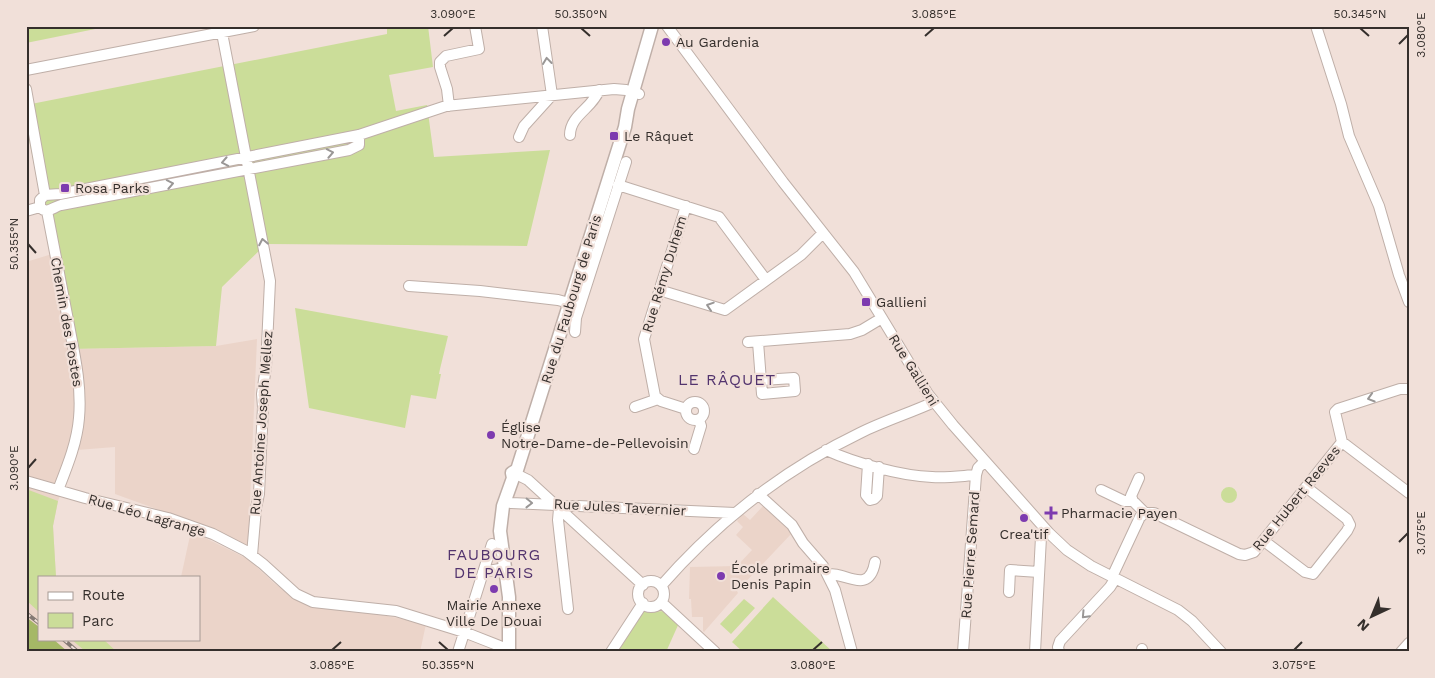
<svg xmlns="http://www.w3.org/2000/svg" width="1435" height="678" viewBox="0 0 1435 678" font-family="'Work Sans',sans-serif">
<rect width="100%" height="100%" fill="#f1e0d9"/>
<path fill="#ebd4c9" d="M52,254L70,349L216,346L257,339L248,547L209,528L115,494V447L77,450L58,501L53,526L56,577H39V639H199V577H181L191,531L248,559L274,583L291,596L426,624L420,652H26V262Z
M763,506L792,533L737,591L738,593L704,632L703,631V617H692L691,599H689L690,567L737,566L752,550L736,535L743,527L737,521L743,514L750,520Z"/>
<path fill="#cbdd99" d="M26,26H110L26,43Z
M387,26H428L433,67L389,75L396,111L427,105L434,157L550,150L527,246L266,244L222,287L216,346L70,349L26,124V105L387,34Z
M295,308L448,336L440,369L439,374H441L436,399L411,395L405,428L309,408Z
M1221 495a8 8 0 1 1 16 0a8 8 0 1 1-16 0Z
M26,489L58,501L53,526L56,577H39V612L26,600Z
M773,597L833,652H743L732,642Z
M744,599L755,608L731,634L720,624Z
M666,611L679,623L666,652H618L643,612Z
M71,639H103L117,652H86Z"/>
<path fill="#a5b866" d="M26,617L39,627V639H53L68,652H26Z"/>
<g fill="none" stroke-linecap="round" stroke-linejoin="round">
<g stroke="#bfafa8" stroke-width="12">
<path id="minor" d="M667,26L783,182L854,272L928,394L953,425L1049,533L1067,550L1091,566L1178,610L1192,621L1221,652
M1316,26L1341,104L1349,136L1379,206L1399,275L1409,302
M222,33L270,281L266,367L262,394L263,407L259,494L256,508L252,555
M26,70L254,26
M26,89L45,195
M449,106L447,89L440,67V62L446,56L479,49L475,26
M570,135C570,115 593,108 599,90
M519,137L524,126L552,95L542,26
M618,185L719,217L766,280
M686,206L644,339L655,396L661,401L686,409
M40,207V200L45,195L60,194L359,135L446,106L614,89L626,90L639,94
M40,207C47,215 53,207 61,205L349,150L359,145V135
M26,211L40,207
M47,211C54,247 61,283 68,320C74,352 82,385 79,418C77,443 67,467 58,490
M409,286L480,291L558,300L569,303
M659,290L725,310L801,255L823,233
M575,332L576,318L626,162
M748,342L850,334L862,330L882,318
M758,342L762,394L795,391L794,378L761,380
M686 411a9 9 0 1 1 18 0a9 9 0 1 1-18 0Z
M635,407L658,399
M1342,442L1335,412L1338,409L1400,389H1409
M694,449L701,426L699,420
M826,450C855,463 901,476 932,477C947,478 961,476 976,475
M868,464L866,495L870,500L874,499L877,496L879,467
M520,476L528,480L643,585
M26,481L85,498L168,518L213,534L246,551L263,564L296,594L313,602L396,611L464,632L510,650
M1101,490L1124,501H1133L1145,513
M758,494L792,525L803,543L823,566L835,590L852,652
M505,501L511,503L735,513
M1133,501L1131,496L1139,478
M559,509L558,520L568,609
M1264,541L1305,572L1313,574L1347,531L1350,525L1347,519L1306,487
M483,572L505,568
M828,575C843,570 869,597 875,562
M1112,577L1140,517L1145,513H1154L1239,554L1245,555L1254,552L1342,442L1409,493
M638 594a13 13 0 1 1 26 0a13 13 0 1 1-26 0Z
M661,586C717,522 783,470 860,433C884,421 910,413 934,402
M1009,592L1010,570L1039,572
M661,602L715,652
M1142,649V652
M458,652L492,544
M611,652L643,603
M963,652L976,475L978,468L985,461
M1035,652L1041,537L1044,528
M1059,652L1058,647L1060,641L1110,587L1115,579
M1401,652L1409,643"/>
</g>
<g stroke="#bfafa8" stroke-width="15">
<path id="major" d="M517,470L625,127L628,109L652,26
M509,652V597L500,531L503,506L513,478L512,473L517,470"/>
</g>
<use href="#minor" stroke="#fff" stroke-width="10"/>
<use href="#major" stroke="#fff" stroke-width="12"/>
<g stroke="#847974" stroke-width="4">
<path id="rail" d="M26,613L39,623
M63,639L78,652"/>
</g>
<use href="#rail" stroke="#f1e0d9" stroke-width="2" stroke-dasharray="5.5" stroke-linecap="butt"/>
</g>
<defs><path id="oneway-chevron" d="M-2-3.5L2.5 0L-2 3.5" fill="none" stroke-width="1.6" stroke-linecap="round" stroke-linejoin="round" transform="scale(1.25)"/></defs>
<g stroke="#9a9796">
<use href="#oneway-chevron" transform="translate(547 61) rotate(-97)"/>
<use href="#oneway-chevron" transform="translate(330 153) rotate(-11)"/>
<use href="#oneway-chevron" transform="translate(225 162) rotate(169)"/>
<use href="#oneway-chevron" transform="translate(170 184) rotate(-11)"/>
<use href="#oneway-chevron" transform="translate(263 242) rotate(-101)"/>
<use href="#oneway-chevron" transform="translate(710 306) rotate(-162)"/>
<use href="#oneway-chevron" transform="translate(1371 398) rotate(163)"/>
<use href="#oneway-chevron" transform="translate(529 503) rotate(1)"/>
<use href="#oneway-chevron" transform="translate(1085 615) rotate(133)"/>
</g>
<path fill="none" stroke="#352f2c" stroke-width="2" d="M581,28L590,36M1360,28L1369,36M444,36L453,28M925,36L934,28M1399,44L1408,35M28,244L36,253M28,468L36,459M1399,542L1408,533M439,642L448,650M332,650L341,642M813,650L822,642M1294,650L1302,642"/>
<g fill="#7d3baf" stroke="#f1e0d9" stroke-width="2">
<circle cx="666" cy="42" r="5"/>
<rect x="609" y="131" width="10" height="10" rx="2.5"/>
<rect x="60" y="183" width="10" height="10" rx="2.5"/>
<rect x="861" y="297" width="10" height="10" rx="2.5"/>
<circle cx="491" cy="435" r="5"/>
<path d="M1048.5 505.5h5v5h5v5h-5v5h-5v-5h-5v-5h5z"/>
<circle cx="1024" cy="518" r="5"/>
<circle cx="721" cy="576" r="5"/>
<circle cx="494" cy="589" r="5"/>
</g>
<g text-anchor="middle" stroke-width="4.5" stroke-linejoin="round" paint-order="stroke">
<g font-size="14" fill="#352f2c" stroke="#f1e0d9" text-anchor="start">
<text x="676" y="47">Au Gardenia</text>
<text x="624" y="141">Le Râquet</text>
<text x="75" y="193">Rosa Parks</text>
<text x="876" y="307">Gallieni</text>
<text x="501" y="432">Église<tspan x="501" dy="16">Notre-Dame-de-Pellevoisin</tspan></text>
<text x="1061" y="518">Pharmacie Payen</text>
<text x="1024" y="539" text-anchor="middle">Crea'tif</text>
<text x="731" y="573">École primaire<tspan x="731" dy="16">Denis Papin</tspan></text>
<text x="494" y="610" text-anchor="middle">Mairie Annexe<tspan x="494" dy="16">Ville De Douai</tspan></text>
</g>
<g font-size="14" fill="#352f2c" stroke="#f1e0d9">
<text transform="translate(664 274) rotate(-73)" y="5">Rue Rémy Duhem</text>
<text transform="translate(571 299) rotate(-73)" y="5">Rue du Faubourg de Paris</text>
<text transform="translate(67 322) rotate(80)" y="5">Chemin des Postes</text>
<text transform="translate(914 370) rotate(58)" y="5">Rue Gallieni</text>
<text transform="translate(261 423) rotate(-86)" y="5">Rue Antoine Joseph Mellez</text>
<text transform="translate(1296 498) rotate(-51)" y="5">Rue Hubert Reeves</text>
<text transform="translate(620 507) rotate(3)" y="5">Rue Jules Tavernier</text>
<text transform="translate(147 515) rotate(16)" y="5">Rue Léo Lagrange</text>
<text transform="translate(970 555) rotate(-86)" y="5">Rue Pierre Semard</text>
</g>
<g font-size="16" letter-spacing="1" fill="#53346e" stroke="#f1e0d9">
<text x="727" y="385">LE RÂQUET</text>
<text x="494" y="560">FAUBOURG<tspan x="494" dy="18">DE PARIS</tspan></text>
</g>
</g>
<rect width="1435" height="678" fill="none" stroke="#f1e0d9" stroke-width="55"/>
<rect x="38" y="576" width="162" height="65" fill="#f1e0d9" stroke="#a69994"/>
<rect x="48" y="592" width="25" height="8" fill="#ffffff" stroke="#a69994"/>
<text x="82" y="600" font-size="15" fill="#352f2c">Route</text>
<rect x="48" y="613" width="25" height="15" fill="#cbdd99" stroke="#a69994"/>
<text x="82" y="626" font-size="15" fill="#352f2c">Parc</text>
<g transform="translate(1372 616) rotate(224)" stroke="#f1e0d9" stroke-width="4" paint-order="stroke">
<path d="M0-4L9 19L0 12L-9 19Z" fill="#352f2c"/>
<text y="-8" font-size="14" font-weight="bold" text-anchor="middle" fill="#352f2c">N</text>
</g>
<rect x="28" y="28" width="1380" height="622" fill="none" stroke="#352f2c" stroke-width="2"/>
<g font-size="12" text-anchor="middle" fill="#352f2c">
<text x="453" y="18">3.090°E</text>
<text x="581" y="18">50.350°N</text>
<text x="934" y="18">3.085°E</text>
<text x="1360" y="18">50.345°N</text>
<text transform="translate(1421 35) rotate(-90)" y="4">3.080°E</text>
<text transform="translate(14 244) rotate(-90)" y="4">50.355°N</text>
<text transform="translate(14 468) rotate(-90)" y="4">3.090°E</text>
<text transform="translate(1421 533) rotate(-90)" y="4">3.075°E</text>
<text x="332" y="669">3.085°E</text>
<text x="448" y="669">50.355°N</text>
<text x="813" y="669">3.080°E</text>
<text x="1294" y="669">3.075°E</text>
</g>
</svg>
